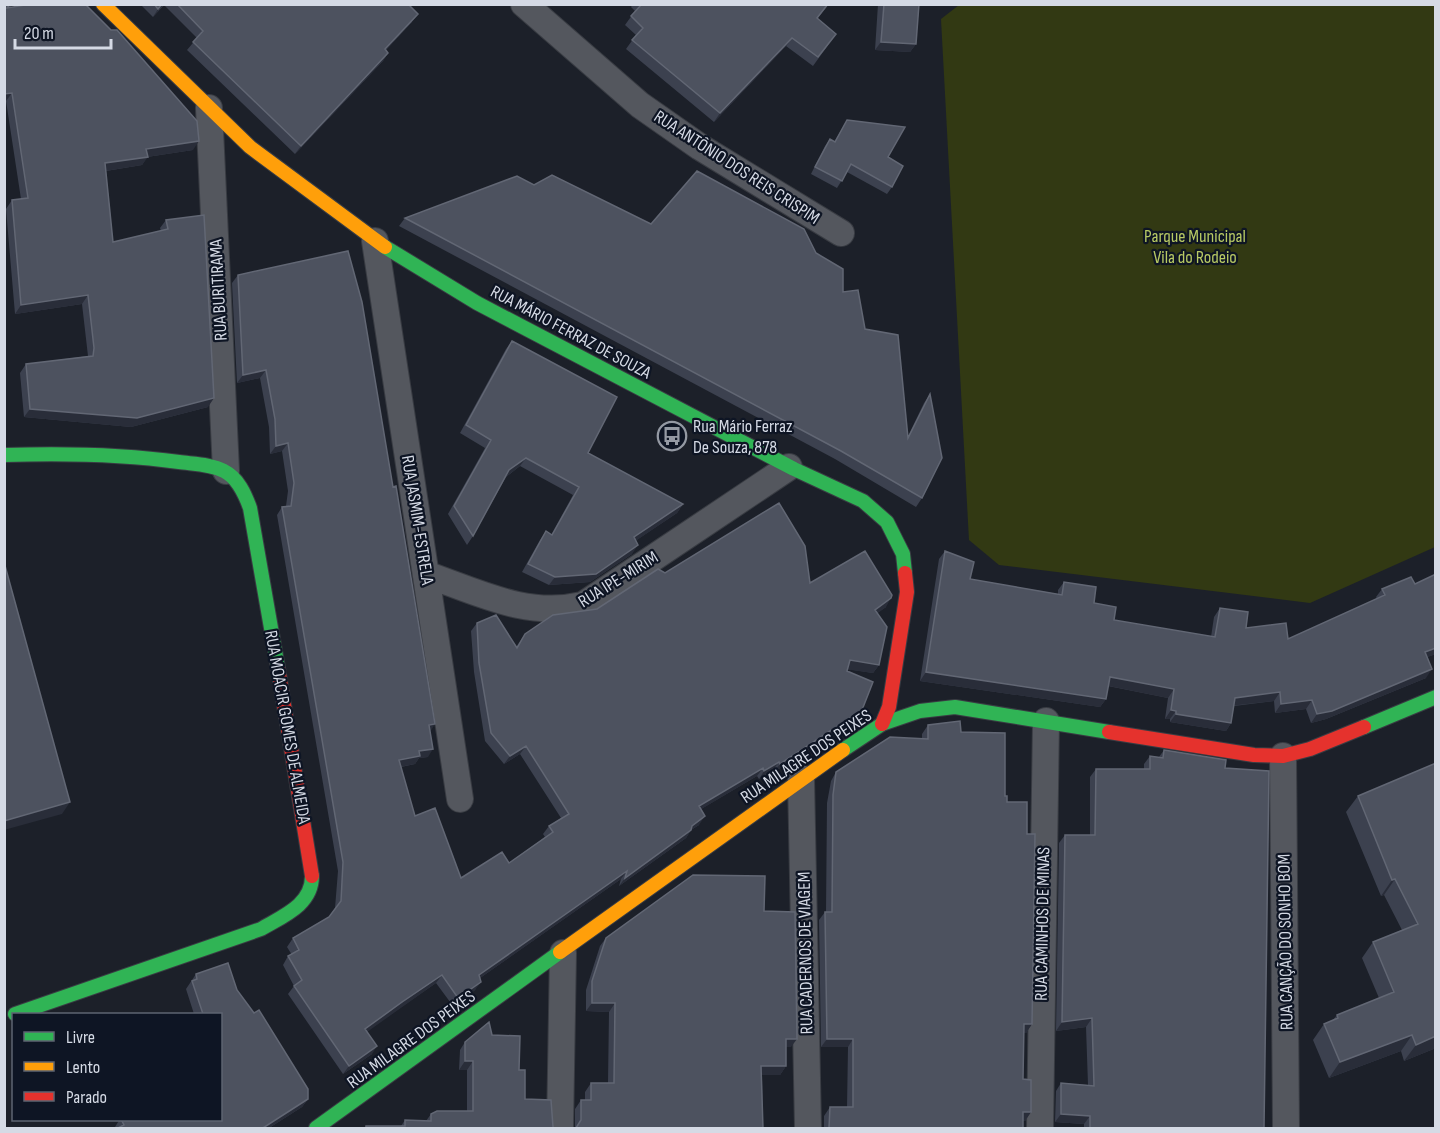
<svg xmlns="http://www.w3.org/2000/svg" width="1440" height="1133" viewBox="0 0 1440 1133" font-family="'Sofia Sans Condensed',sans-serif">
<rect width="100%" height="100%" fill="#1c2029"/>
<path fill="#323913" d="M959,5H1435V547L1310,603L999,565L969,540L941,19Z"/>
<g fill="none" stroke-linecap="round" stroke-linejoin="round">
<g stroke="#393c43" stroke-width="28">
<path id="street" d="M524,4L640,105L700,147L841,233
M209,108L226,471
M375,241L460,799
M428,575C480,593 527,618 583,605L789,467
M1283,756L1286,1128
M801,778L808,1128
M560,1128L563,953
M1040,1128L1046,721"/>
</g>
<g stroke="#393c43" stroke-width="16">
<path id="fast" d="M385,247L477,303L794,469L863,501L887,522L903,554L905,573
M4,455C63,453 121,454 179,462C194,464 211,464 224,471C238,478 245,494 250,508L278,668
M1364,727L1436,697
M843,750L882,724L920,711L955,707L1109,732
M15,1014L261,929C283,916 312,905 312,876
M316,1128L560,952"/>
</g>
<g stroke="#393c43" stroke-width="16">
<path id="slow" d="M103,4L250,147L385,247
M560,952L843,750"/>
</g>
<g stroke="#393c43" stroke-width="16">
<path id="jam" d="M278,668L312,876
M882,724L889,707L907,592L905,573
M1109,732L1254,755L1283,756L1310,749L1364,727"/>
</g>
<use href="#street" stroke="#54575e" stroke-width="26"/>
<use href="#fast" stroke="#30b455" stroke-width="14"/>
<use href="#slow" stroke="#ff9f0a" stroke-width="14"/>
<use href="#jam" stroke="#e5322d" stroke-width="14"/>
</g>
<path fill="#3c414f" d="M4,4H12L10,8L193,150L147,157L142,165L106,171L113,242L161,231L160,228L166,220L208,407L131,427L24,417L20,373L26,364L88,356L82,304L15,314L6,209L12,200L21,199L6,101H4Z
M140,4H408L412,22L386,50L388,53L383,61L295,154L187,50L197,38L164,5L153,17Z
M633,4H829L817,19L836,34L813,66L786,46L714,122L626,49L636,35L625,25L635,11L631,7Z
M878,4H919L916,44L910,52L875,50Z
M847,120L892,187L887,194L847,172L837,188L811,174L825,146L830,139L834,142Z
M534,185L651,224L816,253L843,292L865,329L908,436L924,403L930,394L922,498L916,507L835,459L399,226L405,218Z
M238,275L430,731L428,757L419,758L415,764L401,767L415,816L461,878L509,863L545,837L543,834L549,826L561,818L520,754L504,764L485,741L474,672L471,631L477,623L516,647L525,634L597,609L665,573L810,583L886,607L877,613L879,665L873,673L847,669V671L857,718L774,772L773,770L759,779L757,776L701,809L699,825L691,830L686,838L619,886L621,879L480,978L475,990L453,1006L436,983L397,1010L367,1031L372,1054L343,1074L288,994L294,986L283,965L288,956L292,955L287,947L293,938L329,917L335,908L338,871L277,515L282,507L286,506L288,491L282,451L270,454L269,427L260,378L237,383L232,283Z
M512,341L588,453L683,504L677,513L635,541L632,554L590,582L549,585L522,572L540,540L546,531L551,535L573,495L520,466L506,477L473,536L467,545L448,514L485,448L460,433L506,349Z
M945,551L970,579L1058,594V590L1064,582L1094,603L1114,620L1211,637L1214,617L1220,608L1246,628L1288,639L1377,599L1376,597L1382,589L1415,584L1436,574V654L1427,657L1426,678L1326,719L1311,723L1306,709L1275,713L1274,701L1234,706L1231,723L1226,731L1170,722V719H1165L1168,698L1108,686L1106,699L1100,707L920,681L939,559Z
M928,725L961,732L1005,796L1007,802L1027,834L1032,1024L1026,1033H1024L1023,1079L1031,1112L1025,1121H1023V1128H824V1116L830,1107H847L848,1047H821L819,920L825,912H826L827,803L831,781L836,772L922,739V734Z
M1164,750L1225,768L1264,1128H1084V1124L1055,1122L1056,1091L1061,1083L1088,1085L1086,1027L1056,1031L1059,843L1065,835H1090V777L1096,769H1144V764L1150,756L1159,757Z
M1436,763V1048L1404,1061L1401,1051L1329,1078L1313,1040L1324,1024L1333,1020L1337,1015L1379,998L1362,958L1373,942L1402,930L1384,895L1381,896L1346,812L1358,796Z
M764,911L791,1047H786V1066L780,1075H762L763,1128H802H575V1109L581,1100H585V1092L591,1083H608L609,1012L586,1011V990L600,946L606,938Z
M196,974L237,990L308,1099L302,1107L269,1128H116L115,1127L120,1119H220V1014H194L186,989Z
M492,1035L519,1070L525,1099L554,1128H364L366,1126H401L405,1120L426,1121L431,1114L467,1111V1070H459L460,1050L465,1042Z"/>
<path fill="#292d39" d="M162,4H164L153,17L158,9Z
M418,14L412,22L379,57L385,49Z
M792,38L786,46L714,122L720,113Z
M881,42L916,44L910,52L875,50Z
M388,53L383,61L295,154L301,146Z
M12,93L6,101H4V94Z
M199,141L193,150L140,158L146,149Z
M148,157L142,165L99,172L105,163Z
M88,295L82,304L15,314L21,305Z
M266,370L260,378L237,383L243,375Z
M214,398L208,407L131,427L24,417L30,409Z
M288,443L282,451L270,454L276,446Z
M526,458L520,466L503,479L509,470Z
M683,504L677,513L628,546L634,537Z
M638,545L632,554L590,582L549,585L555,577Z
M891,598L886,607L870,619L875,610Z
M1436,648V654L1419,660L1425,652Z
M850,660L879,665L873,673L844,669Z
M1432,669L1426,678L1326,719L1311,723L1317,714Z
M926,672L1106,699L1100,707L920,681Z
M1110,677L1174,689L1168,698L1104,685Z
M1280,692L1274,701L1229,706L1235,698Z
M1312,700L1306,709L1275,713L1281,704Z
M862,710L857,718L774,772L780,764Z
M1171,710L1176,711L1170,719H1165Z
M1176,714L1231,723L1226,731L1170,722Z
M435,724L430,732L429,725Z
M526,746L520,754L504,764L510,756Z
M433,749L428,757L419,758L415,764L394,768L399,760L419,751Z
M779,762L773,770L759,779L764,771Z
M763,768L757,776L693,814L699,806Z
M70,802L62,814L4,830V821Z
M705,816L699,825L691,830L686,838L619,886L625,878Z
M627,871L621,879L473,983L479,975Z
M1395,879L1384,895L1381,896L1392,880Z
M442,975L436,983L360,1037L365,1029Z
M481,982L475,990L453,1006L458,998Z
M592,1003H615L609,1012L586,1011Z
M1092,1018L1086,1027L1056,1031L1062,1022Z
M1024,1024H1032L1026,1033H1019Z
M1412,1035L1401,1051L1329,1078L1340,1062Z
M1436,1036V1048L1404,1061L1416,1045Z
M786,1039H797L791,1047H780Z
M827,1039H853L848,1047H821Z
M377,1046L372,1054L343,1074L349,1066Z
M465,1061H473L467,1070H459Z
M761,1066H786L780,1075H756Z
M308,1099L302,1107L269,1128H263Z
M1023,1112H1031L1025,1121L1017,1120Z
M1061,1114L1090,1116L1084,1124L1055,1122Z"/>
<path fill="#4d525f" stroke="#626774" stroke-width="1.5" d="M4,4H10L7,8L31,4H85L111,30H117L197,121L199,141L146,149L148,157L105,163L113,242L168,229L166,220L204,215L214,398L137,418L30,409L26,364L93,356L94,348L88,295L21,305L12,200L28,198L12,93L4,94Z
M154,4H162L158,9Z
M177,4H408L418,14L385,49L388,53L301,146L193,42L203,31Z
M642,4H828L817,18L836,34L818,57L792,38L720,113L632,40L643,28L631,16Z
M884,4H919L916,44L881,42Z
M847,120L905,127L888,157L903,166L892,187L851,164L842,181L815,167L830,139L835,142Z
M697,171L804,229L816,253L843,269V292L858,290L865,329L898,335L908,438L930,394L942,458L922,498L841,451L405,218L517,176L534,185L552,175L651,224Z
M348,251L362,302L393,487L396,486L435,724L429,725L433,749L419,751L420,756L399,760L415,816L435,808L461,878L502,852L509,863L553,832L549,826L569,814L526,746L510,756L491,733L479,663L477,623L496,615L517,648L525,634L553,615L597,609L658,569L665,573L779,503L805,546L810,583L865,551L892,595L891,598L875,610L887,627L879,665L850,660L847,671L873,682L862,710L780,764L779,762L764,771L763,768L699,806L705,816L692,826L691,830L625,878L627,871L479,975L481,982L458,998L442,975L402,1002L365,1029L377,1046L349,1066L294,986L302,980L288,956L299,950L293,938L329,917L341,901L343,862L282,507L291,506L294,483L288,443L276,446L275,419L266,370L243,375L238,275Z
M512,341L617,397L588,453L683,504L634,537L638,545L596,574L555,577L528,564L546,531L552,535L579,487L526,458L509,470L473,536L454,506L491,440L466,425Z
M945,551L974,562L970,579L1062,595L1064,582L1096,587L1094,603L1116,607L1114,620L1215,637L1220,608L1248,612L1246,628L1286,623L1288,639L1385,595L1382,589L1411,577L1415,584L1436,574V648L1425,652L1432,669L1332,711L1317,714L1312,700L1281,704L1280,692L1235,698L1231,723L1176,714V711L1171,710L1174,689L1110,677L1106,699L926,672Z
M4,562L70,802L4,821Z
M960,721L961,732L1005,733V796H1007V802H1027V834H1035L1032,1024H1024L1023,1079L1031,1080V1112H1023V1128H828H829L830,1107H853V1039H827L825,912H832L833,795L836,772L890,737L928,739V725Z
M1164,750L1226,760L1225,768L1269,771L1264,1128H1090V1116L1061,1114V1083L1094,1086L1092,1018L1062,1022L1065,835H1095L1096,769H1150V756L1163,758Z
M1436,763V1036L1416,1045L1412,1035L1340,1062L1324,1024L1338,1018L1337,1015L1394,992L1373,942L1418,924L1395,879L1392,880L1358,796Z
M693,875L765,876L764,911L795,912L797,1039H786V1066H761L763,1128H802H576L581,1120V1100H591V1083H614L615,1003H592V981L606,938Z
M228,963L237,990L254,1013L259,1010L308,1089V1099L263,1128H118L124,1125L121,1119H220V1014H203L192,981L197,979L196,974Z
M489,1022L492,1035L520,1036L519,1070H525V1099L551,1100L553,1127L554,1128H366V1126H405V1120L431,1121V1114L437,1111H473V1061H465V1042Z"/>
<defs>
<g id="bus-ring" transform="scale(1.5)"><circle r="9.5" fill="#0e1524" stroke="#9499a3" stroke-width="1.5"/><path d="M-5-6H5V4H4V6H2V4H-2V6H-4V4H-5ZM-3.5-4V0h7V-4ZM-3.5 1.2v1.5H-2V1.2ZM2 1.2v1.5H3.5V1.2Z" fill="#9499a3"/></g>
</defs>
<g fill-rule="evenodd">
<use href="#bus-ring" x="672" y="436"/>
</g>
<g text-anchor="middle" stroke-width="4.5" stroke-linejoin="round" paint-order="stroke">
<g font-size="18" fill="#d5dae5" stroke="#0e1524">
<text transform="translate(737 167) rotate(33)" y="6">RUA ANTÔNIO DOS REIS CRISPIM</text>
<text transform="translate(218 290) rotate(-93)" y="6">RUA BURITIRAMA</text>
<text transform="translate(571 332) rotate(28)" y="6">RUA MÁRIO FERRAZ DE SOUZA</text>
<text transform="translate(418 520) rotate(81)" y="6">RUA JASMIM-ESTRELA</text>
<text transform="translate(618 579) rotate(-32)" y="6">RUA IPE-MIRIM</text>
<text transform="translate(288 727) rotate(80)" y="6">RUA MOACIR GOMES DE ALMEIDA</text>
<text transform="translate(806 756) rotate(-34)" y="6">RUA MILAGRE DOS PEIXES</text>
<text transform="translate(1042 924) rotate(-89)" y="6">RUA CAMINHOS DE MINAS</text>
<text transform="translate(1285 942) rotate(-91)" y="6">RUA CANÇÃO DO SONHO BOM</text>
<text transform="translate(805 953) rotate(-91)" y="6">RUA CADERNOS DE VIAGEM</text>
<text transform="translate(411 1039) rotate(-36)" y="6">RUA MILAGRE DOS PEIXES</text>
</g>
<g font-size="18" fill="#b8ca64" stroke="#0e1524">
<text x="1195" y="242">Parque Municipal<tspan x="1195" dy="21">Vila do Rodeio</tspan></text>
</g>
<g font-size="18" fill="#d5dae5" stroke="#0e1524" text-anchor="start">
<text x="693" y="432">Rua Mário Ferraz<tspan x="693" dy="21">De Souza, 878</tspan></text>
</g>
</g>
<rect width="1440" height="1133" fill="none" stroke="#d5dae5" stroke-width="12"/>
<rect x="12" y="1013" width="210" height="108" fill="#0e1524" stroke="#5e6471" stroke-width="1.5"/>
<rect x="24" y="1032" width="30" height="9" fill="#30b455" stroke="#5e6471" stroke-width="1.5"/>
<text x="66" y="1043" font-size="18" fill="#d5dae5">Livre</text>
<rect x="24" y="1062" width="30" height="9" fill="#ff9f0a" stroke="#5e6471" stroke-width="1.5"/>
<text x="66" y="1073" font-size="18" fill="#d5dae5">Lento</text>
<rect x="24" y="1092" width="30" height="9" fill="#e5322d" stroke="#5e6471" stroke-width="1.5"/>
<text x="66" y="1103" font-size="18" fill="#d5dae5">Parado</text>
<path d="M15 39v9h96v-9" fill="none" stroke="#d5dae5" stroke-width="3"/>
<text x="24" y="39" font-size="18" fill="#d5dae5" stroke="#0e1524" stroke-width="4.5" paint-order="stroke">20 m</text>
</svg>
